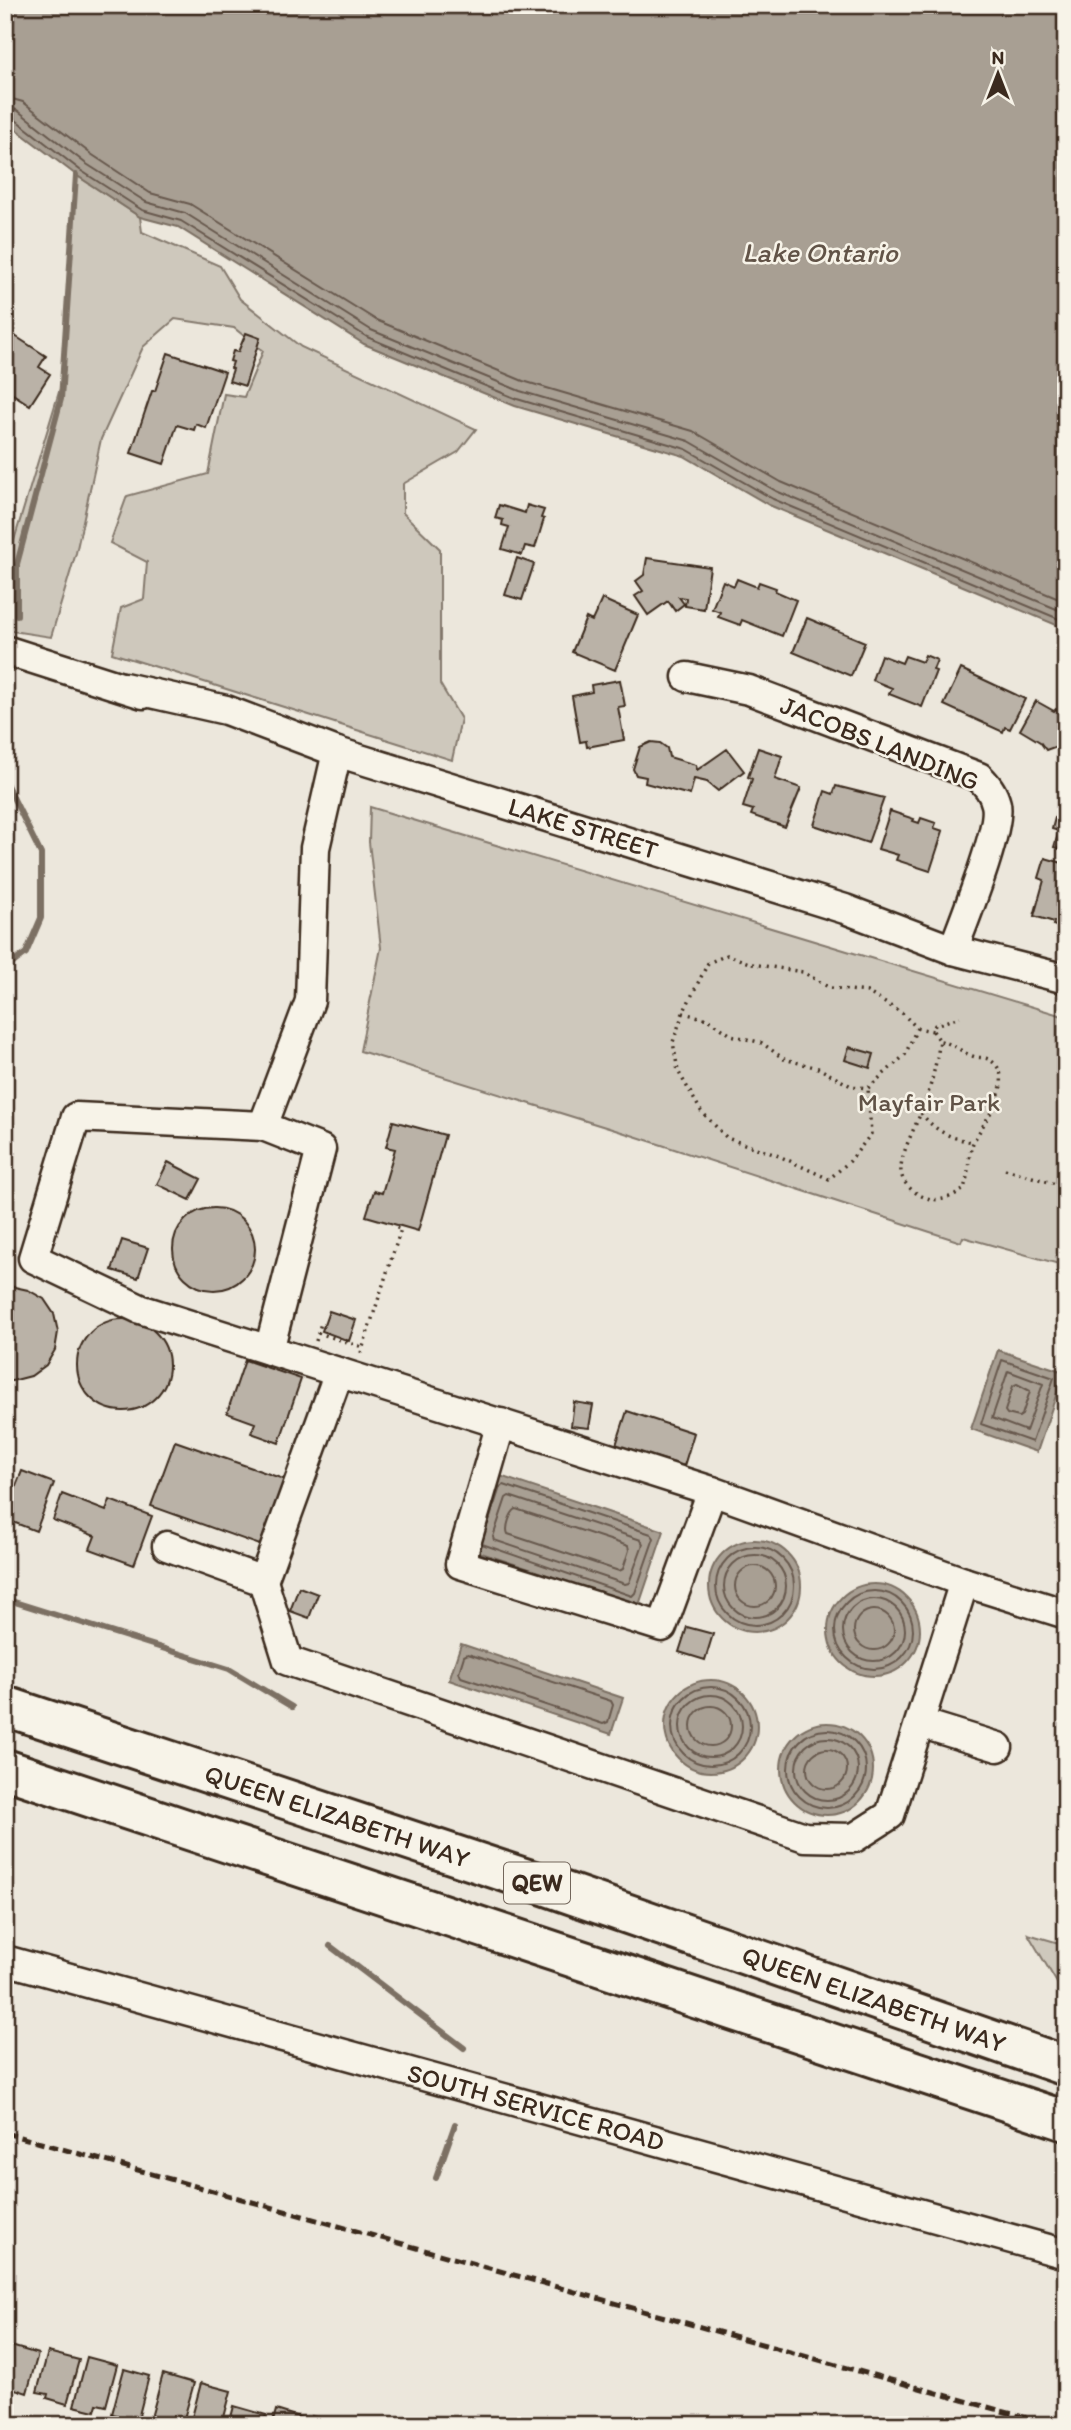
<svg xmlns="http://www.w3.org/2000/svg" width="1071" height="2430" viewBox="0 0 1071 2430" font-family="Itim,sans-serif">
<rect width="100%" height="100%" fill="#ece7dc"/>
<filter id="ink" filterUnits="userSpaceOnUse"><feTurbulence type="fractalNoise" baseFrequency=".0143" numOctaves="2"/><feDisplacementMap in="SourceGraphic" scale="14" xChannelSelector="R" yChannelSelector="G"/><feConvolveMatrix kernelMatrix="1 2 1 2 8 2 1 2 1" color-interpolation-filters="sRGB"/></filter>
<g filter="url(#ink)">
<path fill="#cec8bc" stroke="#84796d" stroke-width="2" d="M76,175L140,217L142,232L220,266L240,299L301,347L476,429L458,452L403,484V513L440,549V684L461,719L452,760L112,653L121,608L144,599L147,562L110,543L127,496L208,474L224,394L244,397L263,351L234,328L175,319L143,347L101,439L76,553L51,637L5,630V570L62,382Z
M370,807L1066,1017V1266L963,1237L961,1242L628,1134L360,1051L381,948L369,842Z
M1028,1934L1066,1945V1995L1063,1993Z"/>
<path fill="#a89f93" stroke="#7c7064" stroke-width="2" d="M5,5H1066V629L769,505L684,456L515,406L364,344L178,227L140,217L76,175L5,121Z
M998,1350L1064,1372L1037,1452L971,1429Z
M497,1475L664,1531L639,1605L472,1550Z
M709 1586a46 46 0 1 1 92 0a46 46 0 1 1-92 0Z
M828 1630a46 46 0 1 1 92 0a46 46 0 1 1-92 0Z
M461,1644L623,1698L611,1734L449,1680Z
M665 1726a46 46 0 1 1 92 0a46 46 0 1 1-92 0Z
M781 1769a46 46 0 1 1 92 0a46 46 0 1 1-92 0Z"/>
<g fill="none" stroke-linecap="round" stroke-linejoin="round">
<path stroke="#67594d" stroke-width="2" d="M5,97L23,102L91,154L150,193L190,204L376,320L523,381L693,431L781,482L1066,602
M5,107L17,110L85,163L146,202L185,213L371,330L520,391L689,441L776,491L1066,613
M5,116L12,117L80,170L142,210L181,221L367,337L517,399L686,449L773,499L1066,622
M1002,1360L1054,1378L1032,1442L981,1424Z
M1008,1371L1043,1384L1026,1431L992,1418Z
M1017,1384L1030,1391L1022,1415L1019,1417L1007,1414L1005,1411L1013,1386Z
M509,1496L641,1540L643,1544L629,1583L625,1584L494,1540L493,1537L506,1498Z
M516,1509L628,1546L629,1550L623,1569L619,1571L508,1534C505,1528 510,1513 516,1509Z
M482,1544L632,1596L635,1593L654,1538L651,1534L504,1485L500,1487L488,1524
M716 1586a39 39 0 1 1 78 0a39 39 0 1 1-78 0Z
M724 1586a31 31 0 1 1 62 0a31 31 0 1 1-62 0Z
M735 1586a20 20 0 1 1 40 0a20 20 0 1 1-40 0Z
M835 1630a39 39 0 1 1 78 0a39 39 0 1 1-78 0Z
M843 1630a31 31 0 1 1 62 0a31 31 0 1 1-62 0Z
M854 1630a20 20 0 1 1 40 0a20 20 0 1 1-40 0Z
M468,1654L611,1701L613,1705L608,1722L603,1724L461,1677L459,1672L464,1656Z
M672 1726a39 39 0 1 1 78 0a39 39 0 1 1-78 0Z
M680 1726a31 31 0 1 1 62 0a31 31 0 1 1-62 0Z
M691 1726a20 20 0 1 1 40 0a20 20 0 1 1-40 0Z
M788 1769a39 39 0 1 1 78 0a39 39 0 1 1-78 0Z
M796 1769a31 31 0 1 1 62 0a31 31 0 1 1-62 0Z
M807 1769a20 20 0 1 1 40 0a20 20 0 1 1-40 0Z"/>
<path stroke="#7c7064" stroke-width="6" d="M17,615V564L61,399L76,175
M5,781L41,854V918L26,953L5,969
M5,1599L229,1669L292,1707
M330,1946L464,2048
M436,2178L455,2124"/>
</g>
<path fill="#bab2a7" stroke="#3b2a1e" stroke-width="2" d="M246,333L260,338L245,386L229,381L233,369L231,368L233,362L230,361L233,351L238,352Z
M12,334L46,356L39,367L50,374L30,405L5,389V344Z
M168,353L225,372L206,428L196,424L194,430L177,425L164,464L131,453L152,391H155Z
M499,505L525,513L527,505L544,510L541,518L544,519L535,548L525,546L522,555L502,549L509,527L502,525L503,520L495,518Z
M517,558L534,564L522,600L505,595Z
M647,558L710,567L704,609L685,606L686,598L679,597L684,604L675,611L668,601L648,615L635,596L643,591L636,581L644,575Z
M737,579L757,587L759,582L776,588L775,591L796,600L782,636L742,620L740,625L718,617L720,612L712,609L723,581L734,586Z
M602,599L638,615L615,670L572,652L586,618L592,621Z
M807,618L865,642L851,676L793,652Z
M881,655L902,663L905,656L922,662L925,655L937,660L933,670L936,671L922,707L889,694L892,688L872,680Z
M961,669L1025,699L1010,729L1005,727L1003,732L944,705Z
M620,680L625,706L618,707L624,740L587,747L586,741L580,742L572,696L592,692L591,685Z
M1036,701L1054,711L1056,709L1066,714V751L1054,747L1046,750L1040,742L1020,730Z
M651,742L660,743L667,748L669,757L696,765L697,770L727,749L744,771L718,791L707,782L694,779L690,795L645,783L646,777L636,775L633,769L640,747Z
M758,748L782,756L775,779L801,788L785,827L751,815L753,810L743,807L752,779L748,777Z
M836,786L884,798L868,843L814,825L825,791L833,794Z
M1066,807V851L1054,847L1059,831L1052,829L1056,814L1063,816Z
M890,811L914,819L913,821L919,823L921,818L936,823L934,828L943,831L930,871L896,860L898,855L878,849Z
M1045,858L1066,864V929L1053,925L1054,922L1034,916L1044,880L1039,878Z
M849,1047L874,1054L870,1068L845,1060Z
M393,1121L445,1135L418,1231L366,1216L374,1191L382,1193L395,1149L386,1147Z
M168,1162L201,1179L190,1200L157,1184Z
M173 1249a41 41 0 1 1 82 0a41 41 0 1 1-82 0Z
M122,1240L148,1248L138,1278L112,1270Z
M10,1286L28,1290L44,1299L54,1314L58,1332L55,1350L46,1365L31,1376L12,1381L5,1380V1287Z
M329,1311L356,1320L349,1341L322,1331Z
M77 1365a46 46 0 1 1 92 0a46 46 0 1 1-92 0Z
M245,1360L301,1379L279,1443L251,1433L255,1423L227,1413Z
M574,1402L593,1405L589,1428L571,1426Z
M627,1411L694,1433L684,1466L616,1445Z
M175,1441L295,1483L271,1549L151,1506Z
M22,1471L54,1483L36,1531L5,1519V1513Z
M62,1494L106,1511L110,1500L152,1516L134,1565L90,1549L95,1536L53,1520Z
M299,1587L318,1594L309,1618L290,1611Z
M687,1627L713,1634L705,1660L679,1652Z
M11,2346L38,2354L27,2393L9,2387L10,2385L5,2383V2364Z
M48,2352L79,2360L67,2404L47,2398L48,2394L37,2392Z
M87,2357L117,2365L106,2406L97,2404L95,2411L74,2406Z
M124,2369L149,2376L137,2423L116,2418L117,2415L112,2414Z
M163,2374L194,2383L183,2422L172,2419L170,2425H149Z
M201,2383L231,2391L222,2425H190Z
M234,2406L266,2415L263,2425H229Z
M276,2410L302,2418L300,2425H272Z
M311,2416L343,2423V2425H309Z"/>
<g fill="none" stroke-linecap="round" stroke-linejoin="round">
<g stroke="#3b2a1e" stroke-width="33">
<g id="minor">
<path d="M5,650L143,694"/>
<path d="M687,677L749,690L979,777C987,785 993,792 996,804C1002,827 963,923 953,950"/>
<path id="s1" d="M124,687L226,710L337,752L845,909L953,950L1066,979"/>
<path d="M263,1126L76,1117L33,1258L140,1309L712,1491L964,1582L1066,1614"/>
<path d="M269,1350L321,1149L263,1126L310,1001L315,848L337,752"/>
<path d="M501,1423L460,1564L662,1627L712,1491"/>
<path d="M167,1546L263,1581L339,1372"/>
<path d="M263,1581L288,1661L805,1837L854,1838L890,1815L964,1582"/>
<path d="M920,1723L998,1747"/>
<path id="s2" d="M5,1960L1066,2254"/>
</g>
</g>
<g stroke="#3b2a1e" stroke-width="44">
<g id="highway">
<path id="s3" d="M5,1706L530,1880L1066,2066"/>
<path d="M5,1769L1066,2121"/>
</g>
</g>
<path stroke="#3b2a1e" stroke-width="3.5" stroke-dasharray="2 5" stroke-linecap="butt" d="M683,1013L673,1042L678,1071L701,1111L727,1138L779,1156L829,1179L850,1161L871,1134L868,1088
M917,1028L905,1055L868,1088L851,1086L818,1068L784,1059L762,1043L731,1035L708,1019L683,1013L708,963L727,955L752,964L803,972L830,988L867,992L902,1013L917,1028L933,1031L935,1025L960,1017
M933,1031L940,1041C936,1063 932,1084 924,1105C918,1122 899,1155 901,1172C903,1189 927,1203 943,1199C949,1198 957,1193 963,1190C970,1175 967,1157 973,1143C982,1124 1020,1079 990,1060C985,1057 980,1058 975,1057C962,1053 953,1043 940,1041
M921,1113C935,1131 951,1139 974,1142
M1005,1169L1066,1187
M318,1333L363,1347
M316,1341L321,1323
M361,1353L401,1229L393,1227"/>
<use href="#minor" stroke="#f7f3e8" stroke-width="28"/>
<use href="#highway" stroke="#f7f3e8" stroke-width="38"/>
<path stroke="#3b2a1e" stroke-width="5" stroke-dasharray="10 5" stroke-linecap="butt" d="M5,2133L1052,2425"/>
</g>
</g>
<g text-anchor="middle" stroke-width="5" stroke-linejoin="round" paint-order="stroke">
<rect fill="#f7f3e8" stroke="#73665b" stroke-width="2" x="504" y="1862.5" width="66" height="41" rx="5"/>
<g font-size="24" font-weight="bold" fill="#3b2a1e">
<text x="537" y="1891">QEW</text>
</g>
<g font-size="26" fill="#3b2a1e" stroke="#f7f3e8">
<text transform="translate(880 743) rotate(22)" y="9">JACOBS LANDING</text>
<text dy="9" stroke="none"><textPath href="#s1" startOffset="481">LAKE STREET</textPath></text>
<text dy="9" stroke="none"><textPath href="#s3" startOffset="350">QUEEN ELIZABETH WAY</textPath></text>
<text dy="9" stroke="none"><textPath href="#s3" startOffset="917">QUEEN ELIZABETH WAY</textPath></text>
<text dy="9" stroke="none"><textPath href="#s2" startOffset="551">SOUTH SERVICE ROAD</textPath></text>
</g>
<g font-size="26" fill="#605246" stroke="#f7f3e8">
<text x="929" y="1111">Mayfair Park</text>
</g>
<g font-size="28" font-style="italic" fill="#615347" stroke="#f7f3e8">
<text x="820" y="262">Lake Ontario</text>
</g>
</g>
<rect width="1071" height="2430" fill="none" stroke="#f7f3e8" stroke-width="28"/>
<rect x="14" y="14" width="1043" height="2402" fill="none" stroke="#3b2a1e" stroke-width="2.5" filter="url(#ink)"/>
<g transform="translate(998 74)" stroke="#f7f3e8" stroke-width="5" paint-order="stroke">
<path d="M0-5L12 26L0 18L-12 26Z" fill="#3b2a1e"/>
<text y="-10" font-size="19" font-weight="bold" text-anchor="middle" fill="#3b2a1e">N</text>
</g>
</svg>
